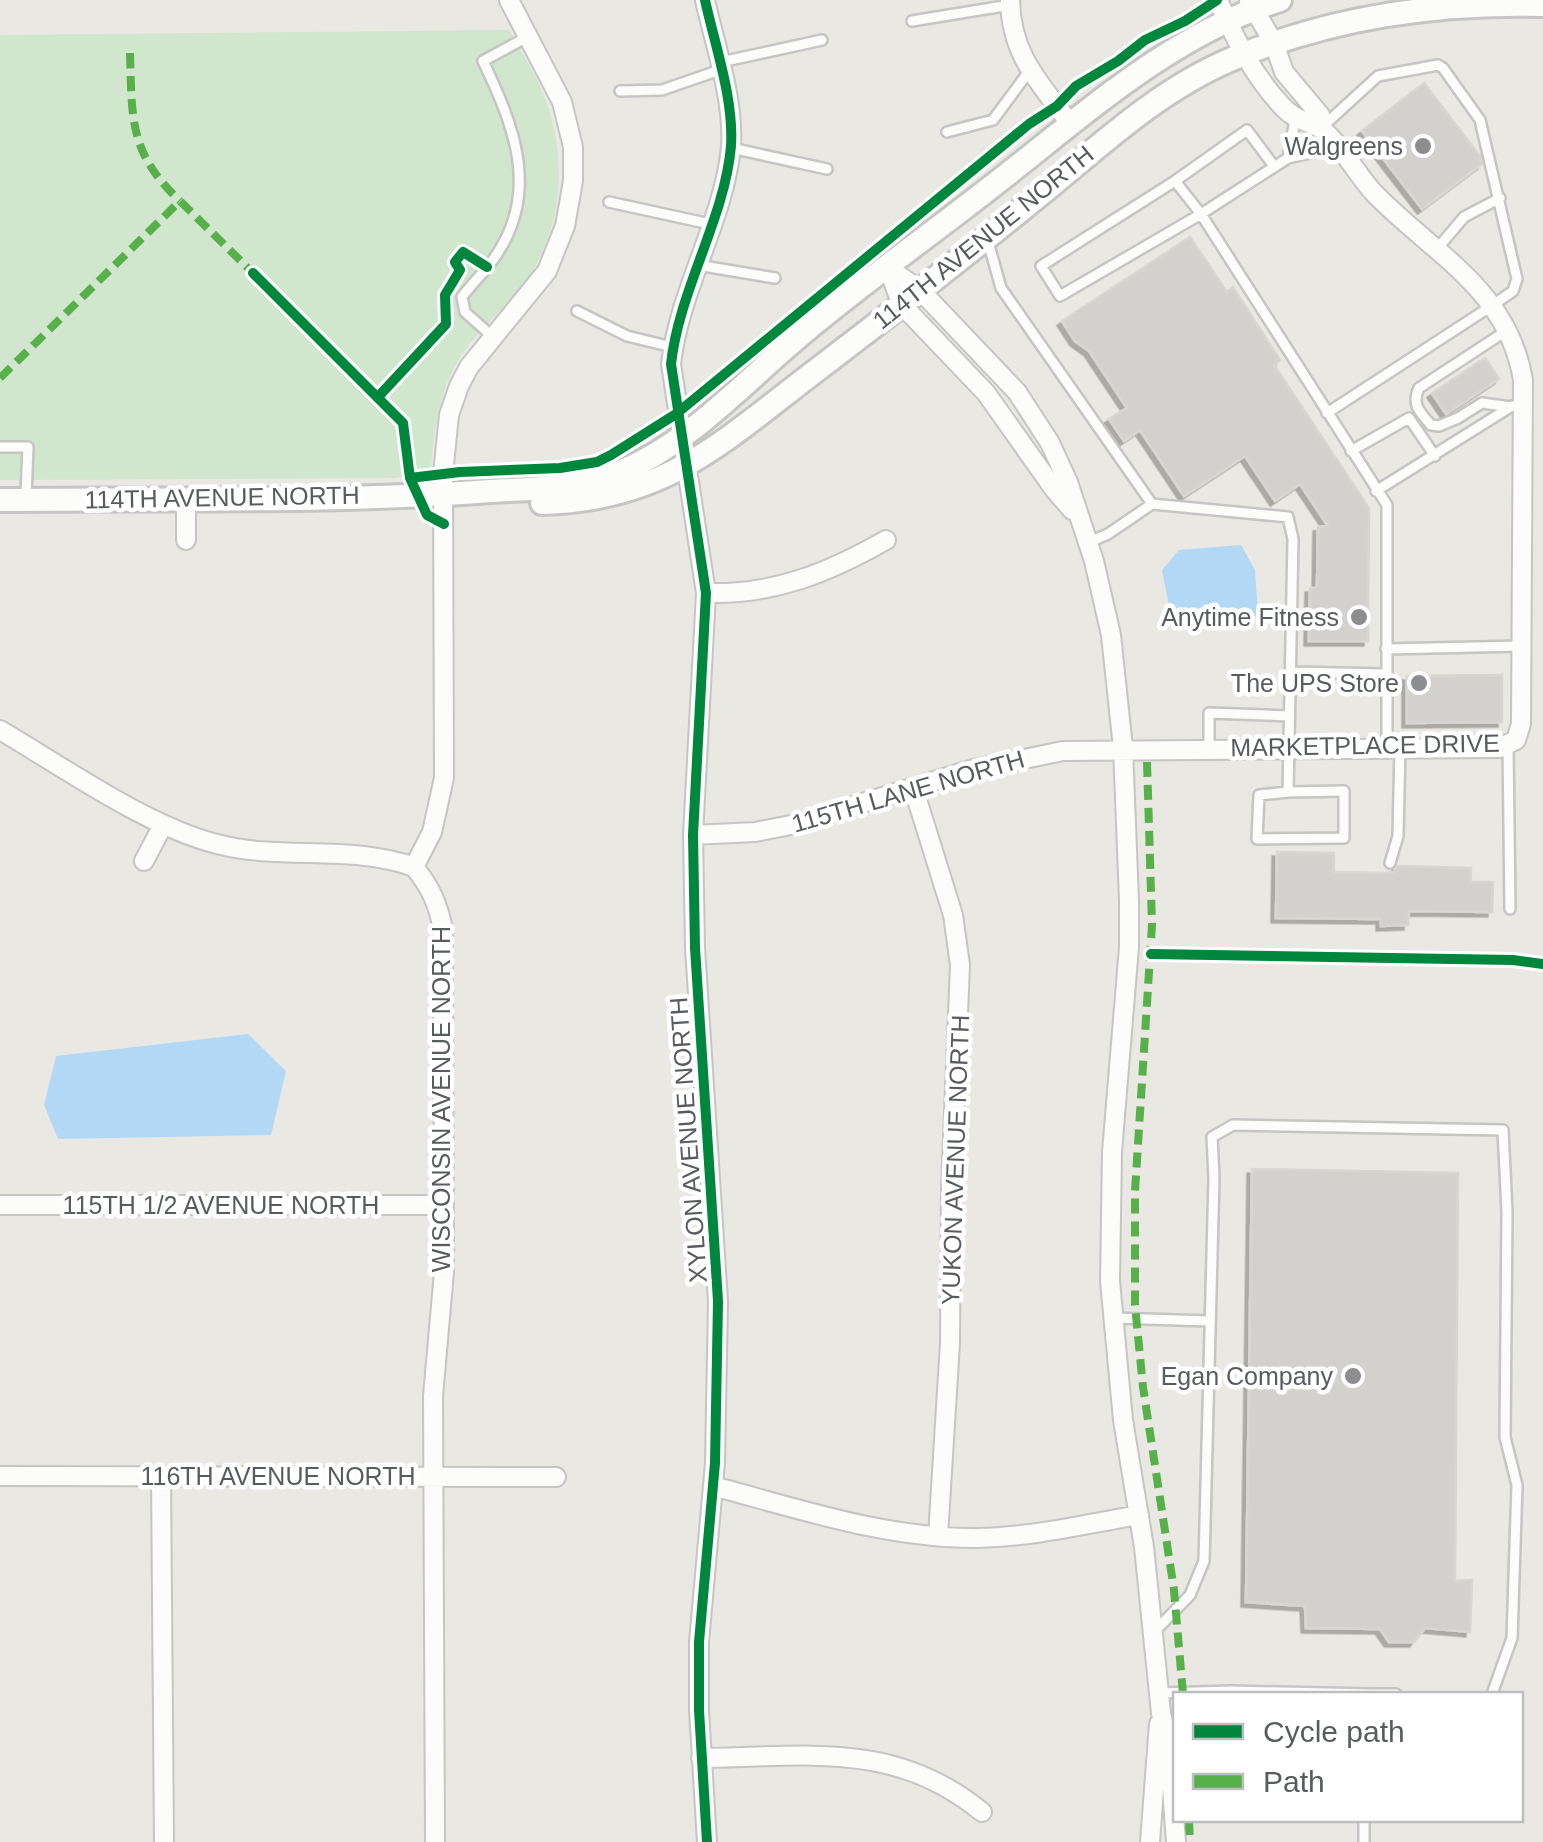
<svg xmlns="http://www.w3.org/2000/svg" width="1543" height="1842" viewBox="0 0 1543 1842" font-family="Arial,sans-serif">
<defs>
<filter id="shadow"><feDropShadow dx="-4.5" dy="4.5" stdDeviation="0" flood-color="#0004"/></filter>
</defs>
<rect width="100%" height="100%" fill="#e9e8e2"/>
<path fill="#d0e6cd" d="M509,30C520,50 533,70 542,91C567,150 565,222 529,276C512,302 487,322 468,346C440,382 434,427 431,470L395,478L0,480V35Z"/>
<path fill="#b3d8f6" d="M1241,545L1255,570L1258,615L1188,628L1168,601L1162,570L1179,550Z
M248,1034L286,1071L271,1135L58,1139L44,1105L56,1056Z"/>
<path fill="#d2d1cd" stroke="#d8d6d2" stroke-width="2.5" filter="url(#shadow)" d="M1424,83L1480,156L1482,164L1422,209L1362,131Z
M1190,237L1227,292L1233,287L1280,360L1274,365L1369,508L1368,641H1309L1310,588H1317L1318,527L1328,526L1300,484L1275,501L1245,456L1184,496L1140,430L1124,441L1109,419L1127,408L1089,351L1075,341L1062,321Z
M1485,358L1499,379L1446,414L1432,393Z
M1502,675V722L1407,723V676Z
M1277,852L1334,853V872L1382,873L1394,872L1397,866L1471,868V882H1493L1492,912L1409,911L1408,925L1381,926V919L1276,918Z
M1252,1169L1458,1173L1455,1581L1472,1580L1470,1632L1425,1628L1414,1642H1389L1380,1629L1306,1628L1305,1606L1246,1602Z"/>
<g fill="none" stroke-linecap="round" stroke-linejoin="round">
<g stroke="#c5c5c3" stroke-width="14">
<path id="service" d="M912,21L1010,5
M721,62L822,40
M620,91L662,90L720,70
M1295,120L1288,158L1336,147
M1321,128L1378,76L1438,65L1443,68L1480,120L1517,279L1513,291L1493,305L1327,413
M947,132L993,120L1030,70
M731,148L827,169
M1274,166L1247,130L1175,181L1201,214L1387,505V748
M1175,181L1041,266L1060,296L1201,214L1288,158
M609,202L710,224
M987,238L1001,288L1152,504
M1437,249L1464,217L1500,198
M697,265L775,278
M577,311L627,336L672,347
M1506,331L1419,388C1411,405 1420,412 1431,425L1439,426L1458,418L1482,403L1511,407
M493,337L465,312L462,297C473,282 487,270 497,254C540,189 513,124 483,61L529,36
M0,447H28L26,496
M1351,451L1409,418L1435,456
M1376,491L1512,406
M1087,543L1108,534L1152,504L1288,517L1293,539L1288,792L1259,795L1257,839L1344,838V791L1288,792
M1386,649L1521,646
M1292,672L1386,674
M1508,746L1510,909
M1209,748V713L1289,716
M1390,863L1398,836L1400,748
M1113,1318L1210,1321
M1154,1632L1190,1595L1204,1561L1214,1178L1212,1137L1233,1125L1503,1130L1507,1212L1505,1437L1517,1485L1512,1638L1492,1694
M1160,1693L1231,1691L1371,1694
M1371,1694H1396
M1364,1842V1820"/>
</g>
<g stroke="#c5c5c3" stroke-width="22">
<path id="minor" d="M705,0C715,46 734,99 731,146C725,218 679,290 671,364L706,593L693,835L695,948L718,1301L715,1463L699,1642V1710L707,1842
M1010,0C1011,54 1038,81 1069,122
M1249,1L1274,43L1284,72L1320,115L1321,129
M888,268L920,290L1017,392L1050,443L1068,482L1094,561L1111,635L1123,748L1129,900V947L1112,1152L1110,1281L1123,1420L1144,1547L1161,1713L1169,1747L1176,1842
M888,268L902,305L986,393L1054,489L1072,510
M186,540V498
M706,593C774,595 828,573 886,540
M0,730C63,767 148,827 217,844C282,861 350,844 414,867
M914,790L953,915L960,965L951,1187L950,1343L938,1536
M693,835L755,832L791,825L970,770L1063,751L1499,748L1516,740L1521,724L1523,380C1508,289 1433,254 1374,193C1358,176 1338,140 1320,128C1304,119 1295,121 1281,105C1253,75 1234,37 1218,0
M144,861L163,825
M414,867C430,886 438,904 443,929L444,1272L433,1396L435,1842
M414,867L432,832L444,778L443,474L449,415L459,386L469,367L547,271L565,226L573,181V147L562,102L509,0
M0,1205H443
M0,1476L556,1477
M161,1476L164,1842
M713,1486C799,1509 888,1539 978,1538C1032,1537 1086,1524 1139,1515
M701,1758C807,1757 894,1740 982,1812
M1150,1842L1159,1724"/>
</g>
<g stroke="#c5c5c3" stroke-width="28">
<path id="tertiary" d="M0,500C158,498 319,503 477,492C525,488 572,491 618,473C689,444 741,385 798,337C862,283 930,235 995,184C1085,114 1169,36 1280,0
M542,503C662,500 718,446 809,376C889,315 969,253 1047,189C1105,141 1161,89 1232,59C1332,17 1435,2 1543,5"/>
</g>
<use href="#service" stroke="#fcfcfb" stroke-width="9"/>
<use href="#minor" stroke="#fcfcfb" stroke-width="18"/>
<use href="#tertiary" stroke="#fcfcfb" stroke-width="22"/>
<path stroke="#58b04a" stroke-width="8" stroke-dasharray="15 8" stroke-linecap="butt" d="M130,53C132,119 129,153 180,201
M0,378L180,201L253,273
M1147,762L1152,925L1135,1191V1305L1143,1387L1174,1590L1183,1694
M1189,1820L1190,1842"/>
<g stroke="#fff" stroke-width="16">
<path id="cycleway" d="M705,0C715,46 734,99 731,146C725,218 679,290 671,364L706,593L693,835L695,948L718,1301L715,1463L699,1642V1710L707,1842
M253,273L403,423L410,478L427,515L444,524
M378,397L446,324L445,295L460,270L455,262L463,252L487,267
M410,478L460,472L560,468L597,462L611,455L676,414L1029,124L1057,106L1076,86L1118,61L1145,40L1185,21L1217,0
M1151,954L1513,960L1543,964"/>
</g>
<use href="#cycleway" stroke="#00873e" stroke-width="10"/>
</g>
<g fill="#8b8d8e" stroke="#fff" stroke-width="4">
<circle cx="1423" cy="146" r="10"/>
<circle cx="1359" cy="617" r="10"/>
<circle cx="1419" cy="683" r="10"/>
<circle cx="1353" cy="1376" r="10"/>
</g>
<g text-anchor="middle" stroke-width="9" stroke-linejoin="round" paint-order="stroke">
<g font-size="25" fill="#585c60" stroke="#fff" text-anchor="end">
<text x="1403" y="155">Walgreens</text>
<text x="1339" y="626">Anytime Fitness</text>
<text x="1399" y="692">The UPS Store</text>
<text x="1333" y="1385">Egan Company</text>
</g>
<g font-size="25" fill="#585c60" stroke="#fff">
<text transform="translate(983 237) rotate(-39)" y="9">114TH AVENUE NORTH</text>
<text transform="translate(222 497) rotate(-1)" y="9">114TH AVENUE NORTH</text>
<text transform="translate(1365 745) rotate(-1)" y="9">MARKETPLACE DRIVE</text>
<text transform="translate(908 791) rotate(-16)" y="9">115TH LANE NORTH</text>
<text transform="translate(441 1099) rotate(-90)" y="9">WISCONSIN AVENUE NORTH</text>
<text transform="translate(688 1140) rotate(-94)" y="9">XYLON AVENUE NORTH</text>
<text transform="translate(955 1160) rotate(-88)" y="9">YUKON AVENUE NORTH</text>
<text x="221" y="1214">115TH 1/2 AVENUE NORTH</text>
<text x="278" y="1485">116TH AVENUE NORTH</text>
</g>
</g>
<rect x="1173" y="1692" width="350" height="130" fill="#ffffff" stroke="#bcbebf" stroke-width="2.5"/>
<rect x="1193" y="1724" width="50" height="15" fill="#00873e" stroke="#bcbebf" stroke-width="2.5"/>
<text x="1263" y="1742" font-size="30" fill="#585c60">Cycle path</text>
<rect x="1193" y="1774" width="50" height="15" fill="#58b04a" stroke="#bcbebf" stroke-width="2.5"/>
<text x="1263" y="1792" font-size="30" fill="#585c60">Path</text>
</svg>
